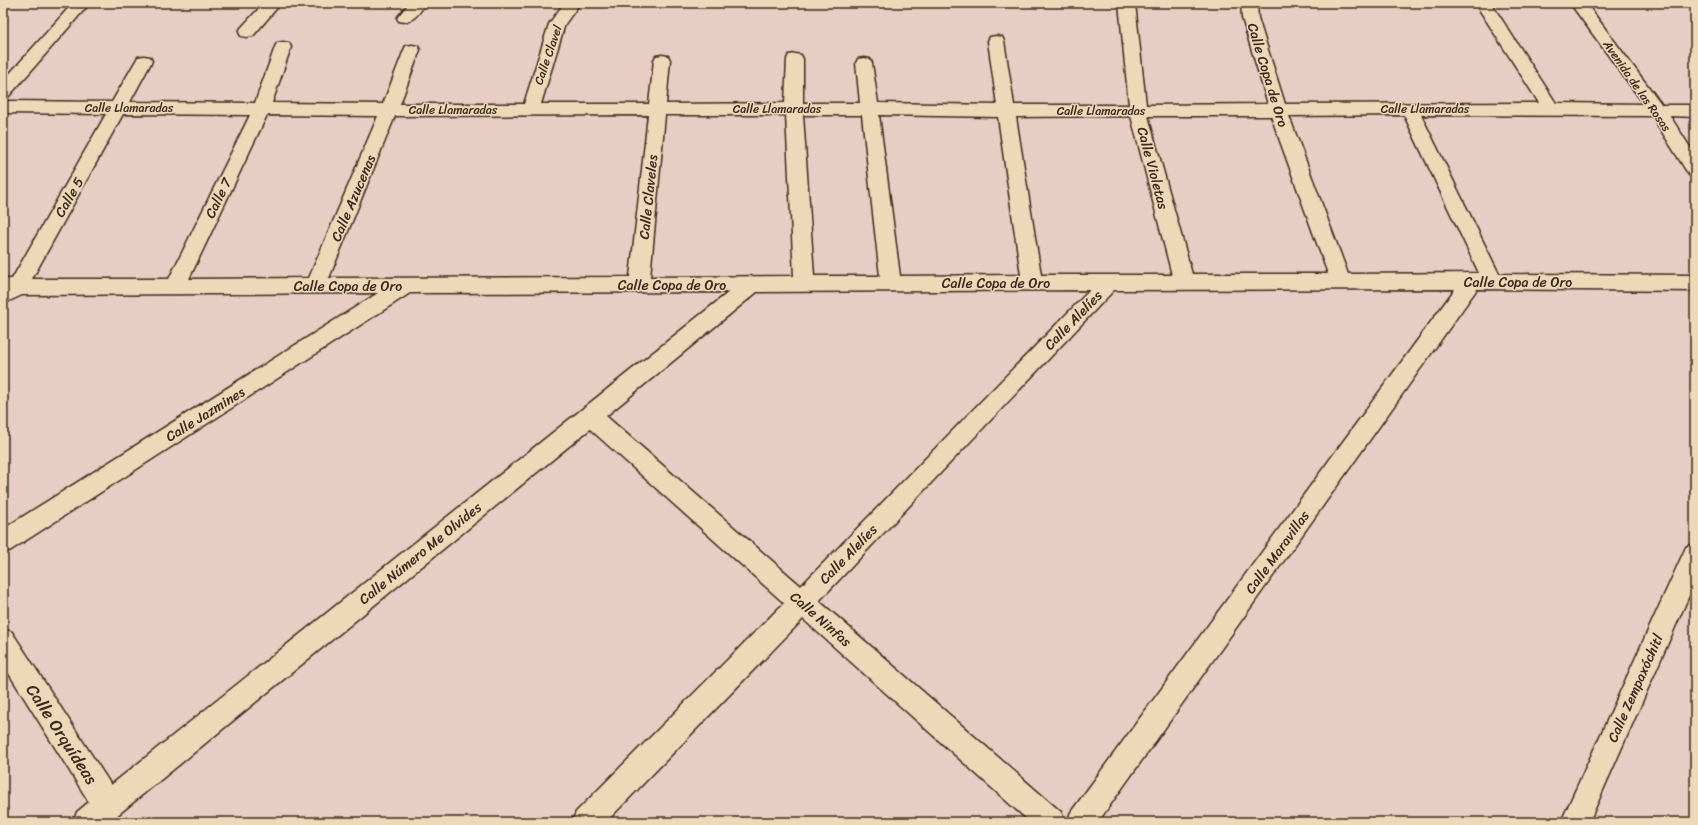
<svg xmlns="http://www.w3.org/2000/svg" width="1698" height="825" viewBox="0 0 1698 825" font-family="Sriracha,sans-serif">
<rect width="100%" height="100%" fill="#e7cdc3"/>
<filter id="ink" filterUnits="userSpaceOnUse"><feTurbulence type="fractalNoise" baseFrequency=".025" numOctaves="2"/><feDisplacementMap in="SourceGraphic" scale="8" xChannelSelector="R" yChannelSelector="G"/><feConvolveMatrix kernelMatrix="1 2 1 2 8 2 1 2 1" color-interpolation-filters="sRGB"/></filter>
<g filter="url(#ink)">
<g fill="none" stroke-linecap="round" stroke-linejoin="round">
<g stroke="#3b2a1e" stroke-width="3">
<path id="street" d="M73,3H90L9,96L3,98V81Z
M264,3H281L253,36L247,37L241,36L239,32L241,28Z
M409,3H426C419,13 412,25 399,21L397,18Z
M564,3H580L565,24L541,104H649L654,60L656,56L662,55L668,56L670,60L666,104L785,103L787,59L789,55L795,54L801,55L803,59V103H860L856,63L858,59L864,58L870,59L872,63L878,103L997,105L988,41L990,37L996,36L1002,37L1004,41L1014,105H1129L1119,3H1135L1146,105L1268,104L1242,18L1241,3H1257L1258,18L1285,104L1539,103L1475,3H1491L1556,103L1644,104L1570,3H1586L1662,105H1695V117L1670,116L1695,155V176L1689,175L1652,116L1421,115L1499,274L1695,275V291L1477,289L1098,822H1067L1071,812L1455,289L1114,290L819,601L1061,812L1065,822H1030L803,619L606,822H572L576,812L784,603L590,429L109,822H73L77,812L89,802L3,664V629L12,632L111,785L729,292L410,293L11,550L3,553V529L378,293L22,295L7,302L3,301V279H12L106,114L3,113V101L112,102L138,57L144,56L150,57L152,61L130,102L255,103L275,47L277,43L283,42L289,43L291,47L272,103L383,104L404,50L406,46L412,45L418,46L420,50L400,104H524L549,24ZM123,114L250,115L169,279H32ZM267,115L378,116L309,278L189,279ZM648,115L630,277L329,278L395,116ZM665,115H786L794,276L650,277ZM803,115H862L880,276H814ZM879,115L998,117L1021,275L900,276ZM1404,115L1479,273L1348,274L1289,116ZM1131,116L1172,275H1041L1016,117ZM1148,116H1271L1328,274H1192ZM1090,290L801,586L606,416L757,292Z
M1695,544V582L1589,822H1561L1686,547Z"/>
</g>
<use href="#street" fill="#eed8b7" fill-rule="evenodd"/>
</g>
</g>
<g text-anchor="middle" stroke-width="3" stroke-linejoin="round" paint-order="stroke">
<g font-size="12" fill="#3b2a1e" stroke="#eed8b7">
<text transform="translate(548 55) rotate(-71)" y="4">Calle Clavel</text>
<text transform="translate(1637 86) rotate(55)" y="4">Avenida de las Rosas</text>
<text x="129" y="112">Calle Llamaradas</text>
<text x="777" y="113">Calle Llamaradas</text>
<text x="1425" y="113">Calle Llamaradas</text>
<text x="453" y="114">Calle Llamaradas</text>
<text x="1101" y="115">Calle Llamaradas</text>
</g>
<g font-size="14" fill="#3b2a1e" stroke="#eed8b7">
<text transform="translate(1268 75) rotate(73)" y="5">Calle Copa de Oro</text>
<text transform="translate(1153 168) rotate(75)" y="5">Calle Violetas</text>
<text transform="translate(69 197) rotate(-60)" y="5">Calle 5</text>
<text transform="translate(648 197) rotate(-84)" y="5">Calle Claveles</text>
<text transform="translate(218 198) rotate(-64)" y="5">Calle 7</text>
<text transform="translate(353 198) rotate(-67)" y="5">Calle Azucenas</text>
<text x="1518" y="287">Calle Copa de Oro</text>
<text x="996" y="288">Calle Copa de Oro</text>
<text x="672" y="290">Calle Copa de Oro</text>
<text x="348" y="291">Calle Copa de Oro</text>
<text transform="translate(1073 320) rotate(-46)" y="5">Calle Alelíes</text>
<text transform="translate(205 414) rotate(-32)" y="5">Calle Jazmines</text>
<text transform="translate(1277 552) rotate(-54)" y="5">Calle Maravillas</text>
<text transform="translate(420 553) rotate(-39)" y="5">Calle Número Me Olvides</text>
<text transform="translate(848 554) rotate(-46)" y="5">Calle Alelíes</text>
<text transform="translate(821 619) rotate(41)" y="5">Calle Ninfas</text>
<text transform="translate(1635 688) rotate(-66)" y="5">Calle Zempaxóchitl</text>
</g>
<g font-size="17" fill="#3b2a1e" stroke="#eed8b7">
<text transform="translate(62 734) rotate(57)" y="6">Calle Orquídeas</text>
</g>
</g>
<rect width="1698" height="825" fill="none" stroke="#eed8b7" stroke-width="16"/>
<rect x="8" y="8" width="1682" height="809" fill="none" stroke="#3b2a1e" stroke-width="1.5" filter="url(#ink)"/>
</svg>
